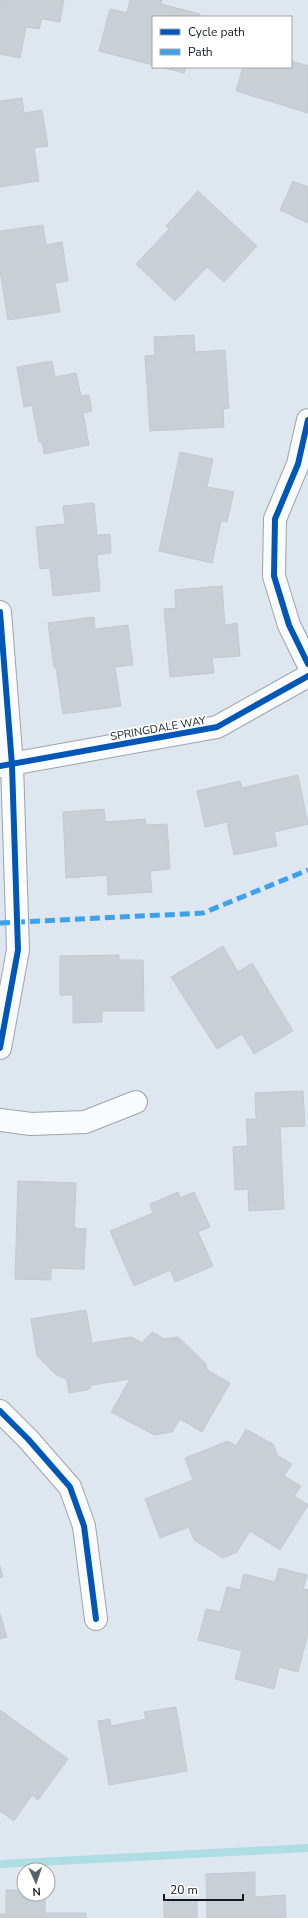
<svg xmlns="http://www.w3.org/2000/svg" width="308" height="1918" viewBox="0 0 308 1918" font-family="'Nunito Sans',sans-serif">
<rect width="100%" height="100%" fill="#dee7ef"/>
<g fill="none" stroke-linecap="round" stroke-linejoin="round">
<path stroke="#acdee3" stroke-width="8" d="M0,1864L308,1848"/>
</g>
<path fill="#c8d0d5" stroke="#c1cacf" d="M0,0H64L60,22L42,19L39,29L26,27L20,58L0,54Z
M130,0H162L161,4L200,14L199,17H153V65L99,51L110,9L127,13Z
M291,61L308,66V113L236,91L243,67H291Z
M161,67H186L184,73Z
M22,98L24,113L42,110L48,146L34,148L39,181L0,187V101Z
M293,181L308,187V223L280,210Z
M198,191L257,246L224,282L207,267L175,301L136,264L169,229L166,226Z
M43,225L46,245L62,242L68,281L55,283L60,312L8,320L0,271V231Z
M194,335L195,352L225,350L229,408L223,409L224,427L150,431L145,356L155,355L154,337Z
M52,361L55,377L76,373L81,396L89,395L92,411L83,413L89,445L44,454L42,442H39L32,405L24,407L17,367Z
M180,452L213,459L207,487L234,492L227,522L221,521L212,563L159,551Z
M94,503L97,535L110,534L111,553L97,555L100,591L53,596L50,568L40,569L36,527L65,524L63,506Z
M222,586L225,625L237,623L240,656L212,658L214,673L170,677L164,609L176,608L175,590Z
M94,617L95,629L128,625L133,665L115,667L121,706L63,714L56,667H54L48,623Z
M298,775L308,824L274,832L277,846L234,855L227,822L205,827L197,791L240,781L242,788Z
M104,809L105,822L145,819L146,825L167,824L170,869L150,871L152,892L108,895L107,875L66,878L63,812Z
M223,946L238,972L252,963L293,1031L254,1054L242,1034L217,1049L171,977Z
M119,955V960H143L144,1011H102V1022L73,1023V995H60V956Z
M303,1091L305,1126L280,1127L284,1209L249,1211L248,1189L235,1190L233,1147L248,1146L246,1119H256L255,1093Z
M18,1181L76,1183L74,1228L86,1229L84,1269L51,1268V1280L15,1279Z
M178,1192L180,1198L194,1192L210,1227L198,1232L213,1266L175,1282L170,1270L134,1286L110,1231L153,1213L150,1204Z
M86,1310L92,1343L132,1337L142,1343L152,1332L164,1339L178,1337L206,1364L207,1370L230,1383L202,1432L180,1419L172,1432L154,1435L111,1412L130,1379L92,1385L88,1390L69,1393L67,1380L54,1373L37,1356L31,1319Z
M246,1429L274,1445L277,1455L292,1464L284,1476L301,1486L294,1496L308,1505L280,1550L250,1531L237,1552L223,1558L194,1540L189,1527L160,1538L145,1499L193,1480L185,1458L228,1441L236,1446Z
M0,1566L3,1577L0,1578Z
M279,1568L307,1575L303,1589L308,1590V1633L298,1672L279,1667L274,1689L235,1679L242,1651L198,1640L206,1609L220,1612L227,1587L240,1590L244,1574L275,1582Z
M0,1614L7,1637L0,1639Z
M176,1707L187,1771L109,1785L98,1721L110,1719L111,1726L146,1719L144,1712Z
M0,1710L68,1759L38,1800L32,1795L14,1821L0,1811Z
M255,1872V1897L285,1895L286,1918H207L206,1874Z
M6,1890H24V1894H45V1913H86V1918H0V1914H6Z
M164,1900H197V1918H164Z"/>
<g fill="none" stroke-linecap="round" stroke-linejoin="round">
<g stroke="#9da4ab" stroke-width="24">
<path id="minor" d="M308,420L298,464L275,519L274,576L289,625L308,664
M0,612L12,765L18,950L0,1048
M0,766L217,727L308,676
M0,1120L31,1124L85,1122L136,1102
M0,1411L28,1439L70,1487L84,1526L96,1619"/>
</g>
<use href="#minor" stroke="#fafbfd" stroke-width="22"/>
<path stroke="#3da2ea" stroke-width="5" stroke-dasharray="10 5" stroke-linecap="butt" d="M0,923L203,913L308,870"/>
<g stroke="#fff" stroke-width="8">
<path id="cycleway" d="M308,420L298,464L275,519L274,576L289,625L308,664
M0,612L12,765L18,950L0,1048
M0,766L217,727L308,676
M0,1411L28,1439L70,1487L84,1526L96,1619"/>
</g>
<use href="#cycleway" stroke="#0057b8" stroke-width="6"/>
</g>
<g text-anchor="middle" stroke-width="3.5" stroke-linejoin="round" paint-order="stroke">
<g font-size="11" fill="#13191f" stroke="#fff">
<text transform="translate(158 728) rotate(-10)" y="4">SPRINGDALE WAY</text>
</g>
</g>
<rect x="152" y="16" width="140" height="52" fill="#ffffff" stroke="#a1a3a5"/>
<rect x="160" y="29" width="20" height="6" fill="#0057b8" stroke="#a1a3a5"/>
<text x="188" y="36" font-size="12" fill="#13191f">Cycle path</text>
<rect x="160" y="49" width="20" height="6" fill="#3da2ea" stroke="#a1a3a5"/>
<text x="188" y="56" font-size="12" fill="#13191f">Path</text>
<g transform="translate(36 1882) rotate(177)"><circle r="19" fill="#ffffff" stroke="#a1a3a5"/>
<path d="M0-3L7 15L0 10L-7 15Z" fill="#5a6168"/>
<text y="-6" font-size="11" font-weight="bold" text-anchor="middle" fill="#13191f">N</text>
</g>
<path d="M164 1894v6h79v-6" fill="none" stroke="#13191f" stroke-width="2"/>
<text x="170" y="1894" font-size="12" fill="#13191f" stroke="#ffffff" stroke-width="3" paint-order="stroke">20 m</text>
</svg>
